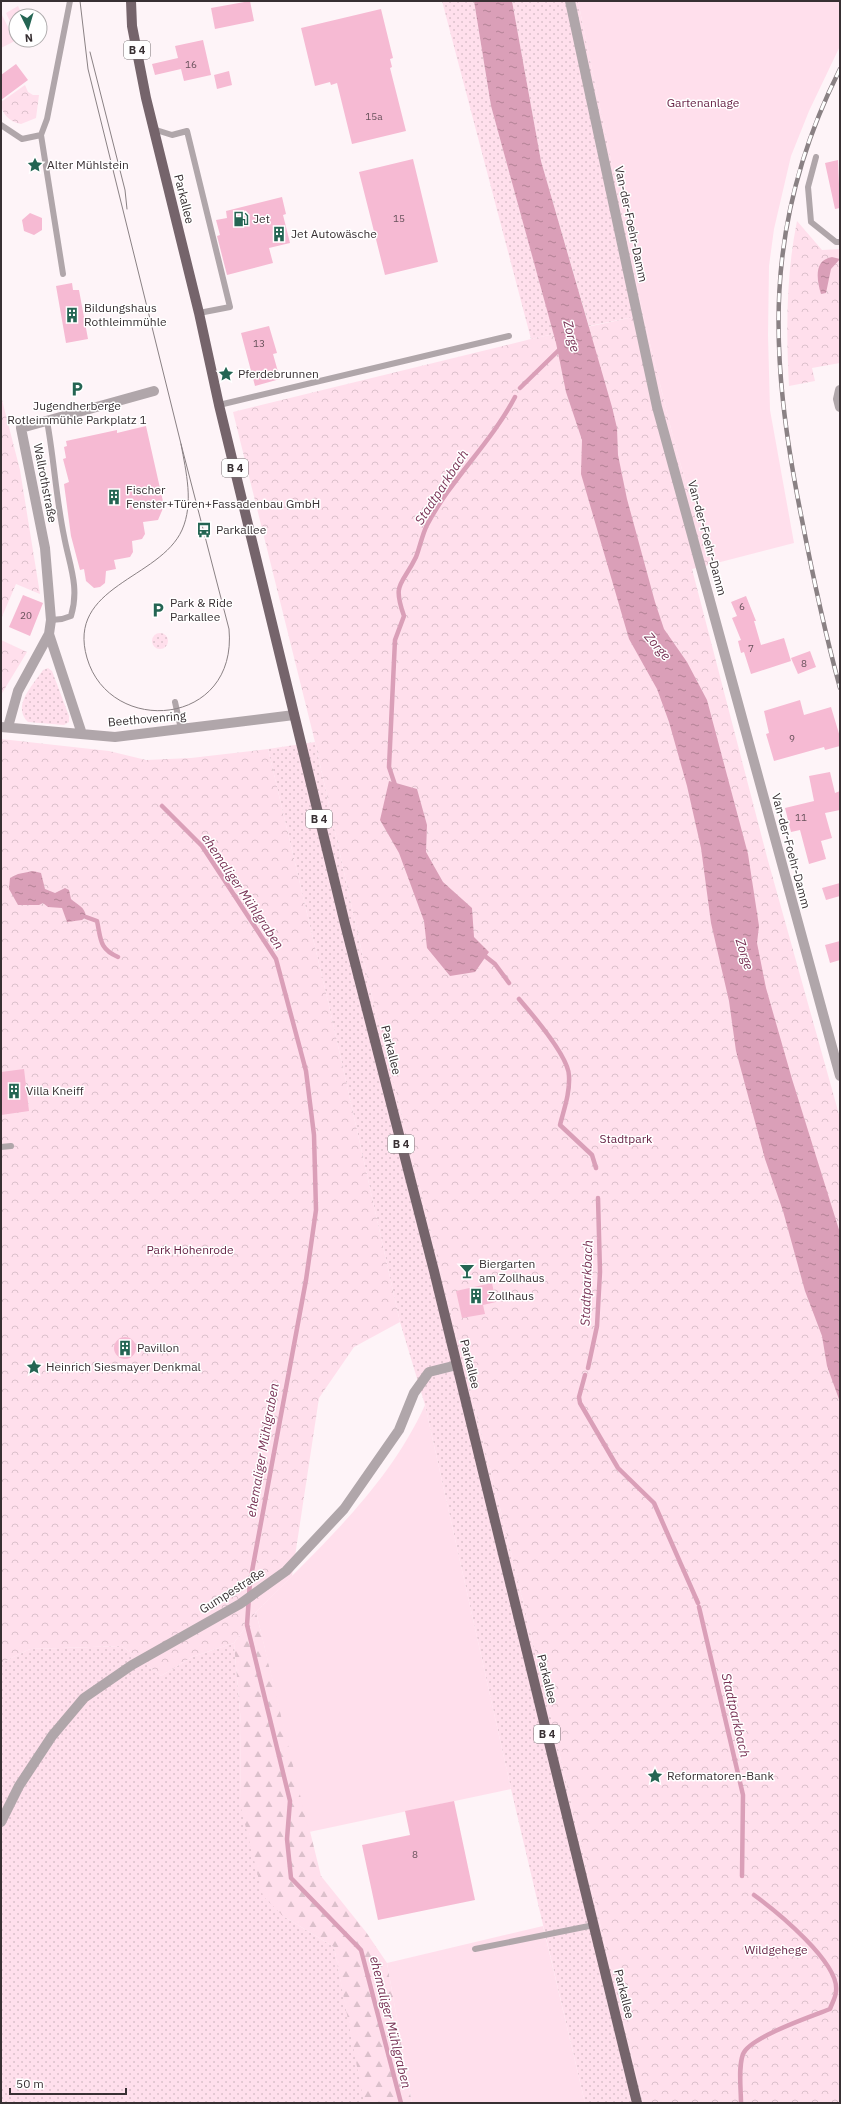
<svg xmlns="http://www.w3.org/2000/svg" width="841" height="2104" viewBox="0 0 841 2104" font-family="'IBM Plex Sans',sans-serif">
<defs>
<pattern id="grass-dots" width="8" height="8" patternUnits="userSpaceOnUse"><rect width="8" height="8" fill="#ffdfec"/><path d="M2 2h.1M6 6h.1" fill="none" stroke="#dbc0cb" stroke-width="1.8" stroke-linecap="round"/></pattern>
<pattern id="forest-firs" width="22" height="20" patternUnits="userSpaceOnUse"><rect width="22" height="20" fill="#ffdfec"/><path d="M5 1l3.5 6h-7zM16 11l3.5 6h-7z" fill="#dbc0cb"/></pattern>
<pattern id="park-crowns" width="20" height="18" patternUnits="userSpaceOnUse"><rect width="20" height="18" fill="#ffdfec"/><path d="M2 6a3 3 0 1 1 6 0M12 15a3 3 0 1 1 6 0" fill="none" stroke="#dbc0cb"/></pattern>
<pattern id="water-ripples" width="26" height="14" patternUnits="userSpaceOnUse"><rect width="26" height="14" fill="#da9fb8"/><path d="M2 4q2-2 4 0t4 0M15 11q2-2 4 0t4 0" fill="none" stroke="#b28296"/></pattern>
</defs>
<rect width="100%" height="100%" fill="#fef4f8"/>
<path fill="url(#grass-dots)" d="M442,1H474L491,106L554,334L531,339Z
M512,1H578L643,315L589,326L541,161Z
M152 641a8 8 0 1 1 16 0a8 8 0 1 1-16 0Z
M48,668L52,671L69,716V722L64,725L28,722C11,706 34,684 43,670Z
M315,742L369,984L516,1572L643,2103H585L511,1789L425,1405L400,1322L330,1010L268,749Z
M234,1643L241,1724L240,1804L283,1916L334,1947L365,2103H1V1663L30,1649L122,1646L161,1676L192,1657Z"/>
<path fill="url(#forest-firs)" d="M256,1612L321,1876L366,1932L387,1963L412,2103H364L334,1947L283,1916L263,1896L240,1804L241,1724L234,1643Z"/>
<path fill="url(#park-crowns)" d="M25,85L28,92L33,95H39L36,118L21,124C10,122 1,114 1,102Z
M797,221L822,250L840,249V363L812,368L815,381L789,386C786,331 786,275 797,221Z
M643,315L674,441L709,565L692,569L767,857L840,1118V2103H643L516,1572L369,984L315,742L233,412L531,339Z
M1,396L20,470L40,594L16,584L1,619Z
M1,640L27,652L1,695Z
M1,739L109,751L146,760L191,758L268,749L330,1010L400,1322L354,1347L319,1398L292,1576L256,1612L234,1643L192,1657L161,1676L122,1646L30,1649L1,1663Z"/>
<path fill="#ffdfec" d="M578,1H840V46L809,111L791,156L774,229L769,266L768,335L770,410L794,543L709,565L674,441L643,315Z
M18,6L23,16H16V34L6,13Z
M1,13L15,41L1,48Z
M425,1405L511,1789L309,1832L256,1612C318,1549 388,1487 425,1405Z
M543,1926L585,2103H412L387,1963Z"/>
<path fill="url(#water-ripples)" d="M474,1H512L541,161L612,407L617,428L618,455L627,499L655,602L664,629L687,662L707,700L748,854L759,926L757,943L766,988L792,1079L840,1233V1402L827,1366L822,1336L805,1291L783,1211L765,1159L736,1051L729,1001L711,923L701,848L687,786L669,722L657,689L629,639L581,474L582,440L566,392L556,343L491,106Z
M832,257L840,259L831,269L826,293L821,294C817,281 813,260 832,257Z
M389,781L417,789L427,825L426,852L443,882L472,908L474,937L489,952L475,972L450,976L427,948L424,921L399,853L380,820Z
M33,871L41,873L45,889L55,893L65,888L69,890L71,899C77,905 85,906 86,917L82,920L67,922L62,908L48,907L43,903L39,905H18L9,889L10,878L18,874Z"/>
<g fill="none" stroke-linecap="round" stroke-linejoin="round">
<path stroke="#da9fb8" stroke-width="4.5" d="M520,388L562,347
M396,788L389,767L395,640L404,616C392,582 402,586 416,557C420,547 422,535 427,525C451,479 491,443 515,397
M162,806L202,846L276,959L306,1071L314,1135L316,1210L306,1280L250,1582L247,1625L290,1801L287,1839L291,1878L361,1950L401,2103
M86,917L97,921C101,939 99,949 118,957
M481,953L495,964L509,983
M519,999C532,1014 569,1057 569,1076C570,1093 564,1109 560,1125L592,1155L596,1168
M588,1368L597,1326L600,1272L598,1198
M585,1375L579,1397L580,1403L618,1468L654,1503L698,1603
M699,1607L743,1795L742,1876
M741,2103C741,2088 738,2068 743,2054C750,2037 812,2016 830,2009C832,2003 836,1997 836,1991C840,1963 776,1911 754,1895"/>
</g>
<path fill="#f6bad3" d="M250,1L254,21L215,29L211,8Z
M381,9L393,58L390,59L392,67L390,68L406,131L352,144L337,83L331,85L330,82L315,86L301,28Z
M203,40L211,75L184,81L181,69L155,75L152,64L178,58L175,46Z
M16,64L28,80L1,100V75Z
M229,71L232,85L217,89L214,75Z
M413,159L438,262L385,275L359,172Z
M838,160L840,208L835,209L825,163Z
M282,197L286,214L283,215L290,243L269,248L273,263L227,275L217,236L220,235L216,220L227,218L226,211Z
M30,213L42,218V230L34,235L24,231L22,220Z
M72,283L73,290H79L88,339L66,343L56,286Z
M269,326L277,353L273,354L280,379L255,386L241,333Z
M146,426L164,506L158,520L143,522L145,534L142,539L132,541L133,552L130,557L114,560L116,569L106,571L105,583L100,587L94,588L86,581L84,569L80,570L71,536L64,484L69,482L63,459L66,458L64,447L67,446L66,441L117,430V433Z
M23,595L43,603L30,636L9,627Z
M746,596L756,621H754L761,645L784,638L791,661L751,674L744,652L741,653L738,641L741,640L732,618L737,616L731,602Z
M810,651L816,667L798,674L791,658Z
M800,700L804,715L831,707L840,737V746L825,750L824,747L774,761L766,734L769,733L764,711Z
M830,772L835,793L840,791V810L825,813L832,838L821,841L826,859L809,864L800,830L791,832L785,808L814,801L809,776Z
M840,883V896L826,900L822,888Z
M840,941V960L830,963L825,945Z
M24,1069L29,1111L1,1115V1072Z
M492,1283L496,1302L483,1305L485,1314L462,1318L456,1291Z
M114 1348a11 11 0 1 1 22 0a11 11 0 1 1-22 0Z
M454,1801L475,1900L378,1920L362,1845L410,1835L405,1811Z"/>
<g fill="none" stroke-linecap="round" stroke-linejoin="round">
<path stroke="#b0a6aa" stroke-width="6" d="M1,125L22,139L41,135L47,119L70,1
M153,129L172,135L187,131L230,307L199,313
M41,135L63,274
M816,157L808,187L811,222L836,242H840
M219,405L509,336
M47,421C54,459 56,498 64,536C69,564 80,587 71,616L62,619L51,620
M175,702L181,729
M1,1147L11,1146
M475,1949L594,1925"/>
<path stroke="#b0a6aa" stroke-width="10" d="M570,1L657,407L840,1076
M840,390L838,399L840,407
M49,634L82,734
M1,727L115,737L294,715
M8,727L18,691L49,634L51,620L45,548L21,428L154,391
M1,1822L19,1786L52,1736L84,1698L132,1665L240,1604L286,1571L344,1509L399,1430L414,1393L429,1372L457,1365"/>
<path stroke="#75646b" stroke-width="10" d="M131,1L132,26L146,98L199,313L219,405L345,924L434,1271L637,2103"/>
<path stroke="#8a8184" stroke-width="1" d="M80,1L88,69L181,444C186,472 194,503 182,530C160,579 66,586 87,658C110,737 238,727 229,629L181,444
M90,52L125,190L127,209"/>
<g stroke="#8a8184" stroke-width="4.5">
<path id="rail" d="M840,69C762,224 769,355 802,520C813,577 825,633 840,688"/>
</g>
<use href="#rail" stroke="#fff" stroke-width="3" stroke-dasharray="9" stroke-linecap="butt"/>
</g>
<defs>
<g id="sight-bare" transform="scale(1.2)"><path d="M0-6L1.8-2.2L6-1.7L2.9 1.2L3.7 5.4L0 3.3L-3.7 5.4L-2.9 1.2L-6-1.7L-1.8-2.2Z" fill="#246553" stroke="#fff" stroke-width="2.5" paint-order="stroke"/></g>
<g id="fuel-bare" transform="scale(1.2)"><path d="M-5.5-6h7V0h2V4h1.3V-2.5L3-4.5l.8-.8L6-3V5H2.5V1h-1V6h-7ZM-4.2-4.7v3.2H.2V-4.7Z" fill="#246553" stroke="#fff" stroke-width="2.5" paint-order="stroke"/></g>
<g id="building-bare" transform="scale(1.2)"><path d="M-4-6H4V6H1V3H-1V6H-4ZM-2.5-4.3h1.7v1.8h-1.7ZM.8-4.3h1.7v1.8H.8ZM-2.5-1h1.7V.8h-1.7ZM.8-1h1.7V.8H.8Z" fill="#246553" stroke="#fff" stroke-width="2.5" paint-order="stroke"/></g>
<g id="parking-bare" transform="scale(1.2)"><path d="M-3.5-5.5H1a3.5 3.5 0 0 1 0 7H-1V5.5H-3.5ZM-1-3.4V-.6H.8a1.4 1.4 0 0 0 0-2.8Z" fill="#246553" stroke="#fff" stroke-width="2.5" paint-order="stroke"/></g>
<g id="bus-bare" transform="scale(1.2)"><path d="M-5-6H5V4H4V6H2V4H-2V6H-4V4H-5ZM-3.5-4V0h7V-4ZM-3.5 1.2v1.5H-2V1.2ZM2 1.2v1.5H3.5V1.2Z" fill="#246553" stroke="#fff" stroke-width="2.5" paint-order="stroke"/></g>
<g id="bar-bare" transform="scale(1.2)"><path d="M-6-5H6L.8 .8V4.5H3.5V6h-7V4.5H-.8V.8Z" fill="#246553" stroke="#fff" stroke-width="2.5" paint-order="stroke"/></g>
</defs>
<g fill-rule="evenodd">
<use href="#sight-bare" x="35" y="165"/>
<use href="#fuel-bare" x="241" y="219"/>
<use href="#building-bare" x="279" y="234"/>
<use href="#building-bare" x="72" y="315"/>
<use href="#sight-bare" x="226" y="374"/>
<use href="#parking-bare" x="77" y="389"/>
<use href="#building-bare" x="114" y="497"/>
<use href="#bus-bare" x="204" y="530"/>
<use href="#parking-bare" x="158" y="610"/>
<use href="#building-bare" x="14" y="1091"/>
<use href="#bar-bare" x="467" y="1271"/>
<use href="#building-bare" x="476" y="1296"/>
<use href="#building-bare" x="125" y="1348"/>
<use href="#sight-bare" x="34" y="1367"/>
<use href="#sight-bare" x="655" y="1776"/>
</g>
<g text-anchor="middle" stroke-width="3" stroke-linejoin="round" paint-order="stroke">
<g font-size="10" fill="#68525b">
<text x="191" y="68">16</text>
<text x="374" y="120">15a</text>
<text x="399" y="222">15</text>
<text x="259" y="347">13</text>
<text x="742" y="610">6</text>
<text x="26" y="619">20</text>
<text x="751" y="652">7</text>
<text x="804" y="667">8</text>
<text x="792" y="742">9</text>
<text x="801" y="821">11</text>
<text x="415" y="1858">8</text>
</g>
<g fill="#fff" stroke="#746e70" stroke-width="1">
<rect x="124" y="41" width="26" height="18" rx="3"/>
<rect x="222" y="459" width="26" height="18" rx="3"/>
<rect x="306" y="810" width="26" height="18" rx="3"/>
<rect x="388" y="1135" width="26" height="18" rx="3"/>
<rect x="534" y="1725" width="26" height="18" rx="3"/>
</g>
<g font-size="11" font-weight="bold" fill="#383033">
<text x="137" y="54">B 4</text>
<text x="235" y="472">B 4</text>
<text x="319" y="823">B 4</text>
<text x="401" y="1148">B 4</text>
<text x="547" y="1738">B 4</text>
</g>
<g font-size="12" fill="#672346" stroke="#fff">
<text x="703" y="107">Gartenanlage</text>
<text x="626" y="1143">Stadtpark</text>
<text x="190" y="1254">Park Hohenrode</text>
<text x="776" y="1954">Wildgehege</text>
</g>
<g font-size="12" fill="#383033" stroke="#fff" text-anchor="start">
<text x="47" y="169">Alter Mühlstein</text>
<text x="253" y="223">Jet</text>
<text x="291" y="238">Jet Autowäsche</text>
<text x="84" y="312">Bildungshaus<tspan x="84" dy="14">Rothleimmühle</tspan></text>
<text x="238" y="378">Pferdebrunnen</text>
<text x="77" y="410" text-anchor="middle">Jugendherberge<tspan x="77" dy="14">Rotleimmühle Parkplatz 1</tspan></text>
<text x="126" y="494">Fischer<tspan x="126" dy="14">Fenster+Türen+Fassadenbau GmbH</tspan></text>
<text x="216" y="534">Parkallee</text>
<text x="170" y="607">Park &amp; Ride<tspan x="170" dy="14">Parkallee</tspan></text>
<text x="26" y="1095">Villa Kneiff</text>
<text x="479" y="1268">Biergarten<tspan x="479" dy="14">am Zollhaus</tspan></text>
<text x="488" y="1300">Zollhaus</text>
<text x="137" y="1352">Pavillon</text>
<text x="46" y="1371">Heinrich Siesmayer Denkmal</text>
<text x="667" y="1780">Reformatoren-Bank</text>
</g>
<g font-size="12" fill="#383033" stroke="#fff">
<text transform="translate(184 199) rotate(76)" y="4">Parkallee</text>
<text transform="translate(631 224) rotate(78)" y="4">Van-der-Foehr-Damm</text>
<text transform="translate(45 483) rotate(79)" y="4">Wallrothstraße</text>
<text transform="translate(707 538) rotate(75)" y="4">Van-der-Foehr-Damm</text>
<text transform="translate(147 719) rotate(-5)" y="4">Beethovenring</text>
<text transform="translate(791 851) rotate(75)" y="4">Van-der-Foehr-Damm</text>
<text transform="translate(391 1050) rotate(76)" y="4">Parkallee</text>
<text transform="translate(470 1364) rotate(76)" y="4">Parkallee</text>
<text transform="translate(232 1591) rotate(-32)" y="4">Gumpestraße</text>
<text transform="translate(547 1679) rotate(76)" y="4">Parkallee</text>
<text transform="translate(624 1994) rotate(76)" y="4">Parkallee</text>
</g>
<g font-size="13" font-style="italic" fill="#793356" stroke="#fff">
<text transform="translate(572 336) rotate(76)" y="5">Zorge</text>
<text transform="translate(441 487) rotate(-57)" y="5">Stadtparkbach</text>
<text transform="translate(658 646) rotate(49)" y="5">Zorge</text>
<text transform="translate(243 891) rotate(56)" y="5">ehemaliger Mühlgraben</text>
<text transform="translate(745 954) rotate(73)" y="5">Zorge</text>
<text transform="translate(586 1283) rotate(-88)" y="5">Stadtparkbach</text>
<text transform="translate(262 1450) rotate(-80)" y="5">ehemaliger Mühlgraben</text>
<text transform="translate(736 1715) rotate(77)" y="5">Stadtparkbach</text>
<text transform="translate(391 2022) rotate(76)" y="5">ehemaliger Mühlgraben</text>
</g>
</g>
<rect width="841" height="2104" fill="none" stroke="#383033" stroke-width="4"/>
<g transform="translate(28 28) rotate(175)"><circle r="19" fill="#ffffff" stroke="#afacad"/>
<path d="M0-3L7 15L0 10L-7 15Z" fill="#246553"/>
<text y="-6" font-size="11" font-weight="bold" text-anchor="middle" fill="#383033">N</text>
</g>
<path d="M10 2088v6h116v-6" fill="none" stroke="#383033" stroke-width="2"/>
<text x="16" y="2088" font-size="12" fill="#383033" stroke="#ffffff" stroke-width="3" paint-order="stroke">50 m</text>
</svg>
